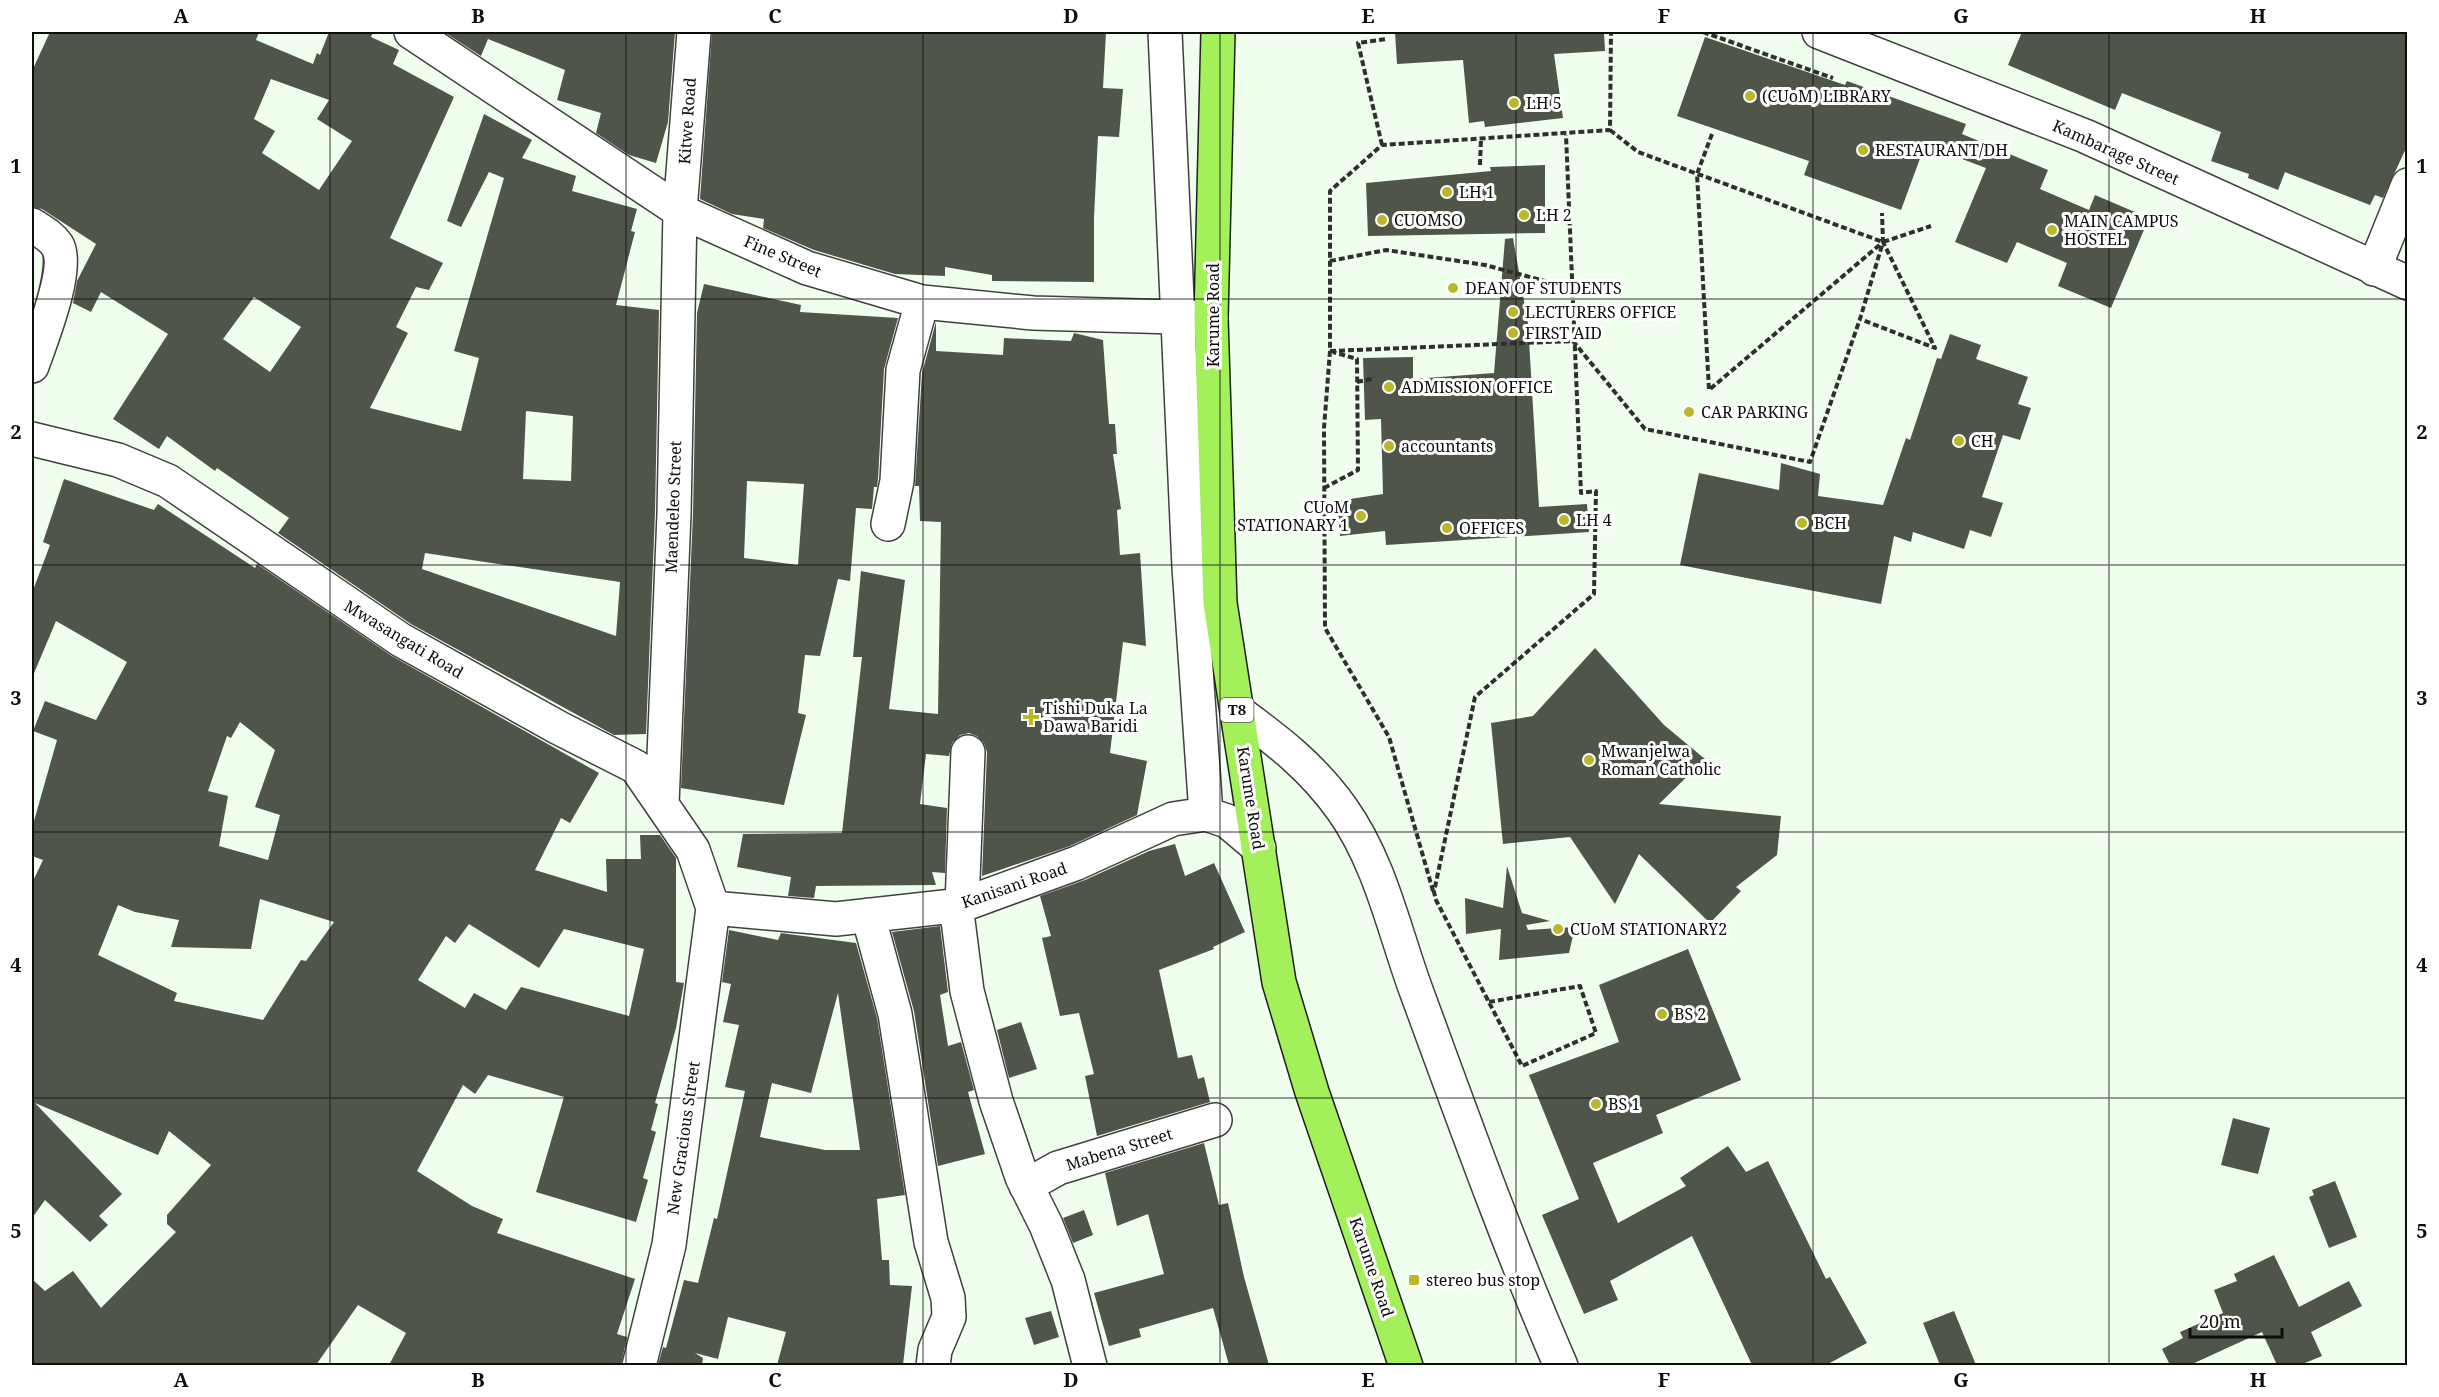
<svg xmlns="http://www.w3.org/2000/svg" width="2439" height="1397" viewBox="0 0 2439 1397" font-family="'Noto Serif',serif">
<rect width="100%" height="100%" fill="#f0feed"/>
<path fill="#50554a" fill-rule="evenodd" d="M50,32H259L256,40L313,64L317,53L320,55L329,32H373L371,37L399,50L393,64L454,97L390,238L443,263L429,290L416,287L396,327L408,333L370,408L461,431L479,358L454,351L504,178L489,172L461,227L447,221L484,114L532,140L522,158L576,176L572,191L637,209L631,231L635,232L616,305L659,310L655,513L646,734L614,735L411,624L278,533L289,518L217,468L215,471L167,436L159,449L113,419L168,334L101,292L91,312L73,303L77,281L96,244L42,209L32,207V71ZM271,79L329,100L317,119L352,141L319,190L262,153L275,131L254,119ZM254,297L301,327L270,372L223,339ZM526,411L573,416L571,481L523,479ZM425,553L620,582L616,636L422,569Z
M444,32H675L668,122L656,163L629,155L596,133L601,113L557,100L565,70L488,39L481,56Z
M712,32H1106L1103,88L1123,89L1119,137L1098,136L1094,217V282L992,281V275L945,267V276L895,274L814,250L763,228L764,219L732,214L700,199Z
M1395,32H1604L1605,51L1554,54L1563,118L1485,127L1484,121L1469,123L1463,60L1397,64Z
M2022,32H2408V144L2383,198L2375,195L2370,205L2285,172L2278,190L2248,178L2249,174L2211,161L2221,132L2122,93L2115,110L2008,65Z
M1705,37L1845,85L1847,81L1966,124L1962,134L2048,170L2040,189L2089,210L2095,195L2149,218L2111,308L2058,286L2067,263L2017,242L2007,263L1955,242L1986,168L1925,145L1901,210L1804,175L1809,161L1677,116Z
M1545,165V233L1368,236L1366,183L1491,171L1490,167Z
M1513,238L1528,324L1539,507L1587,504L1589,532L1386,545L1385,531L1340,536L1337,501L1383,494L1381,419L1365,420L1363,358L1413,357V379L1494,373L1505,239Z
M704,284L801,305L800,312L898,318L884,369L878,479L877,487H874L872,509L856,508L850,581L838,579L820,656L805,655L798,713L806,715L784,805L681,788L693,514L697,313ZM747,481L804,484L798,565L744,558Z
M936,322V351L1003,355L1004,338L1071,341L1074,333L1103,340L1109,424H1115L1117,454H1113L1121,509L1117,510L1120,555L1140,553L1146,646L1123,642L1110,753L1147,761L1137,815L1070,846L982,876L987,752L984,743L977,736L969,733L960,735L952,743L949,756L926,754L920,804L947,808L945,873L932,872L936,885L816,886L814,898L788,896L791,877L737,867L743,834L842,833L862,657H853L861,571L905,580L889,709L938,714L941,522L920,521L919,486H915L922,373Z
M1950,334L1981,345L1976,359L2028,377L2018,404L2031,408L2020,440L2003,435L1982,497L2003,503L1991,537L1970,530L1964,549L1913,532L1911,542L1894,536L1881,604L1680,565L1699,473L1779,490L1781,463L1820,474L1818,496L1883,505L1906,438L1910,440L1937,358L1941,359Z
M64,479L154,510L158,504L255,568L257,564L392,656L599,773L570,823L561,818L535,870L607,892L606,859H641L640,835H660L676,858V982L684,983L676,1028L655,1103L658,1104L651,1130L656,1132L643,1178L648,1180L636,1222L536,1192L564,1097L488,1075L475,1094L463,1085L417,1171L472,1206L503,1219L497,1233L635,1279L617,1334L627,1337L621,1365H389L406,1333L358,1305L316,1365H32V1279L45,1291L73,1271L101,1308L176,1232L167,1224V1215L211,1165L169,1131L158,1155L35,1103L122,1194L99,1216L108,1225L90,1242L45,1200L32,1218V883L43,860L32,856V828L57,740L33,731L45,701L96,720L127,662L56,621L32,678V593L50,545L43,542ZM240,722L275,750L255,807L280,815L268,860L219,846L228,796L208,791L227,736L231,738ZM260,899L334,922L306,961L301,960L263,1020L174,1001L177,993L98,955L118,905L135,912L179,920L171,947L251,949ZM469,924L539,968L564,929L644,949L629,1016L521,987L506,1010L474,993L465,1008L418,980L446,936L455,943Z
M1595,648L1664,725L1705,759L1659,804L1781,816L1777,855L1736,887L1741,891L1710,923L1639,854L1615,904L1570,837L1503,844L1491,723L1533,716Z
M1175,844L1185,876L1214,863L1245,932L1213,947L1214,949L1159,970L1178,1058L1192,1055L1198,1079L1204,1077L1210,1102L1097,1136L1085,1076L1094,1074L1079,1013L1060,1016L1042,938L1051,936L1040,896L1085,880L1149,851Z
M1507,866L1522,913L1550,921L1526,925L1528,930L1575,927L1569,953L1499,960L1501,929L1466,934L1465,898L1503,908Z
M940,926L948,992L940,995L948,1046L961,1042L974,1090L968,1092L985,1154L938,1166L914,1011L892,932Z
M729,930L778,940L781,933L856,943L877,1018L905,1195L877,1199L882,1260H889L890,1285L912,1286L903,1365H777L786,1332L728,1317L718,1359L695,1353L703,1358L702,1365H658L663,1347L666,1348L684,1280L698,1283L714,1218L717,1219L745,1091L725,1087L739,1025L723,1022L731,984L722,982ZM838,993L860,1150H825L760,1137L772,1083L811,1093Z
M1688,949L1741,1080L1656,1115L1663,1133L1593,1163L1618,1223L1686,1186L1680,1178L1728,1146L1746,1172L1768,1161L1826,1279L1830,1277L1867,1343L1826,1365H1752L1692,1236L1610,1281L1618,1300L1584,1314L1542,1215L1579,1199L1529,1075L1619,1042L1599,985Z
M1021,1022L1037,1069L1009,1078L997,1030Z
M2233,1118L2270,1128L2258,1174L2221,1165Z
M1204,1143L1219,1205L1228,1203L1244,1277L1269,1365H1229L1213,1308L1139,1329L1141,1337L1109,1346L1094,1293L1164,1274L1148,1214L1117,1226L1105,1173Z
M2335,1181L2357,1237L2329,1248L2309,1197L2314,1195L2312,1190Z
M1084,1210L1093,1235L1073,1243L1063,1218Z
M2274,1255L2299,1307L2349,1281L2362,1306L2311,1332L2322,1356L2300,1365H2277L2262,1332L2190,1365H2170L2162,1349L2183,1338L2180,1332L2223,1313L2214,1290L2237,1281L2234,1274Z
M1051,1311L1059,1337L1034,1345L1025,1318Z
M1954,1311L1976,1365H1940L1923,1323Z"/>
<g fill="none" stroke-linecap="round" stroke-linejoin="round">
<g stroke="#404040" stroke-width="36">
<path id="minor" d="M411,32L680,211L807,268L922,302L1033,313L1211,318
M1165,32L1189,567L1206,814
M1819,32L2085,136L2408,283
M32,225C41,231 51,236 57,245C71,266 40,343 32,366
M2374,269L2408,185
M32,439L118,460L168,481L401,640L559,728L636,767L693,850L713,908L669,1245L639,1366
M888,524L897,481L903,370L922,302
M1237,711C1278,741 1312,767 1342,809C1381,864 1394,931 1417,993C1463,1118 1508,1244 1561,1366
M662,804L674,514L680,211L694,32
M956,905L967,991L996,1101L1022,1177L1046,1225L1068,1280L1090,1366
M962,905L968,752
M713,908L836,919L962,905L1077,863L1173,819L1206,814L1227,821L1259,848
M868,915L895,1014L931,1242L948,1298L949,1317L935,1350L933,1366
M1026,1186L1058,1168L1215,1120"/>
</g>
<g stroke="#1e1e1e" stroke-width="36">
<path id="highway" d="M1218,32L1211,318L1220,603L1279,982L1312,1092L1406,1366"/>
</g>
<path stroke="#2f2f2f" stroke-width="4" stroke-dasharray="6 3" stroke-linecap="butt" d="M1703,32L1833,78
M1610,130L1638,152L1883,242L1931,226
M1712,134L1697,174L1709,390L1883,242L1935,348L1860,319
M1382,145L1358,43L1387,39
M1480,165L1481,139
M1330,261L1386,250L1485,265L1571,288
M1330,351L1573,341L1645,429L1810,462L1860,319L1883,242L1882,213
M1357,382L1372,379
M1324,488L1358,470L1357,359L1333,352
M1433,891L1389,737L1325,628L1324,428L1330,351V191L1382,145L1610,130L1611,32
M1489,1002L1580,986L1596,1033L1522,1066L1436,900L1434,892L1475,697L1594,594L1596,491L1581,493L1566,135"/>
<use href="#minor" stroke="#fff" stroke-width="33"/>
<use href="#highway" stroke="#a4f05a" stroke-width="33"/>
</g>
<path fill="none" stroke="#0d0d0d" stroke-width="1.5" stroke-opacity="0.55" d="M330,32V1366M626,32V1366M923,32V1366M1220,32V1366M1516,32V1366M1813,32V1366M2109,32V1366M32,299H2408M32,565H2408M32,832H2408M32,1098H2408"/>
<g fill="#b9b829" stroke="#fff" stroke-width="2">
<circle cx="1750" cy="96" r="6"/>
<circle cx="1514" cy="103" r="6"/>
<circle cx="1863" cy="150" r="6"/>
<circle cx="1447" cy="192" r="6"/>
<circle cx="1524" cy="215" r="6"/>
<circle cx="1382" cy="220" r="6"/>
<circle cx="2052" cy="230" r="6"/>
<circle cx="1453" cy="288" r="6"/>
<circle cx="1513" cy="312" r="6"/>
<circle cx="1513" cy="333" r="6"/>
<circle cx="1389" cy="387" r="6"/>
<circle cx="1689" cy="412" r="6"/>
<circle cx="1959" cy="441" r="6"/>
<circle cx="1389" cy="446" r="6"/>
<circle cx="1361" cy="516" r="6"/>
<circle cx="1564" cy="520" r="6"/>
<circle cx="1802" cy="523" r="6"/>
<circle cx="1447" cy="528" r="6"/>
<path d="M1028 708h6v6h6v6h-6v6h-6v-6h-6v-6h6z"/>
<circle cx="1589" cy="760" r="6"/>
<circle cx="1558" cy="929" r="6"/>
<circle cx="1662" cy="1014" r="6"/>
<circle cx="1596" cy="1104" r="6"/>
<rect x="1408" y="1274" width="12" height="12" rx="3"/>
</g>
<g text-anchor="middle" stroke-width="6" stroke-linejoin="round" paint-order="stroke">
<rect fill="#fff" stroke="#565656" stroke-width="1.5" x="1220.5" y="698" width="33" height="24" rx="4.5"/>
<g font-size="15" font-weight="bold" fill="#0d0d0d">
<text x="1237" y="715">T8</text>
</g>
<g font-size="16" fill="#0d0d0d" stroke="#fff" text-anchor="start">
<text x="1762" y="102">(CUoM) LIBRARY</text>
<text x="1526" y="109">LH 5</text>
<text x="1875" y="156">RESTAURANT/DH</text>
<text x="1459" y="198">LH 1</text>
<text x="1536" y="221">LH 2</text>
<text x="1394" y="226">CUOMSO</text>
<text x="2064" y="227">MAIN CAMPUS<tspan x="2064" dy="18">HOSTEL</tspan></text>
<text x="1465" y="294">DEAN OF STUDENTS</text>
<text x="1525" y="318">LECTURERS OFFICE</text>
<text x="1525" y="339">FIRST AID</text>
<text x="1401" y="393">ADMISSION OFFICE</text>
<text x="1701" y="418">CAR PARKING</text>
<text x="1971" y="447">CH</text>
<text x="1401" y="452">accountants</text>
<text x="1349" y="513" text-anchor="end">CUoM<tspan x="1349" dy="18">STATIONARY 1</tspan></text>
<text x="1576" y="526">LH 4</text>
<text x="1814" y="529">BCH</text>
<text x="1459" y="534">OFFICES</text>
<text x="1043" y="714">Tishi Duka La<tspan x="1043" dy="18">Dawa Baridi</tspan></text>
<text x="1601" y="757">Mwanjelwa<tspan x="1601" dy="18">Roman Catholic</tspan></text>
<text x="1570" y="935">CUoM STATIONARY2</text>
<text x="1674" y="1020">BS 2</text>
<text x="1608" y="1110">BS 1</text>
<text x="1426" y="1286">stereo bus stop</text>
</g>
<g font-size="16" fill="#0d0d0d" stroke="#fff">
<text transform="translate(687 121) rotate(-86)" y="6">Kitwe Road</text>
<text transform="translate(2116 152) rotate(24)" y="6">Kambarage Street</text>
<text transform="translate(783 256) rotate(23)" y="6">Fine Street</text>
<text transform="translate(1213 315) rotate(-90)" y="6">Karume Road</text>
<text transform="translate(673 507) rotate(-88)" y="6">Maendeleo Street</text>
<text transform="translate(404 639) rotate(31)" y="6">Mwasangati Road</text>
<text transform="translate(1251 798) rotate(81)" y="6">Karume Road</text>
<text transform="translate(1014 885) rotate(-19)" y="6">Kanisani Road</text>
<text transform="translate(683 1138) rotate(-82)" y="6">New Gracious Street</text>
<text transform="translate(1119 1149) rotate(-17)" y="6">Mabena Street</text>
<text transform="translate(1372 1267) rotate(71)" y="6">Karume Road</text>
</g>
</g>
<rect width="2439" height="1397" fill="none" stroke="#ffffff" stroke-width="66"/>
<path d="M2190 1328v9h92v-9" fill="none" stroke="#0d0d0d" stroke-width="3"/>
<text x="2199" y="1328" font-size="18" fill="#0d0d0d" stroke="#ffffff" stroke-width="4.5" paint-order="stroke">20 m</text>
<rect x="33" y="33" width="2373" height="1331" fill="none" stroke="#0d0d0d" stroke-width="2"/>
<g font-size="20" text-anchor="middle" font-weight="bold" fill="#0d0d0d">
<text x="181" y="23">A</text>
<text x="478" y="23">B</text>
<text x="775" y="23">C</text>
<text x="1071" y="23">D</text>
<text x="1368" y="23">E</text>
<text x="1664" y="23">F</text>
<text x="1961" y="23">G</text>
<text x="2258" y="23">H</text>
<text x="16" y="173">1</text>
<text x="2422" y="173">1</text>
<text x="16" y="439">2</text>
<text x="2422" y="439">2</text>
<text x="16" y="705">3</text>
<text x="2422" y="705">3</text>
<text x="16" y="972">4</text>
<text x="2422" y="972">4</text>
<text x="16" y="1238">5</text>
<text x="2422" y="1238">5</text>
<text x="181" y="1387">A</text>
<text x="478" y="1387">B</text>
<text x="775" y="1387">C</text>
<text x="1071" y="1387">D</text>
<text x="1368" y="1387">E</text>
<text x="1664" y="1387">F</text>
<text x="1961" y="1387">G</text>
<text x="2258" y="1387">H</text>
</g>
</svg>
